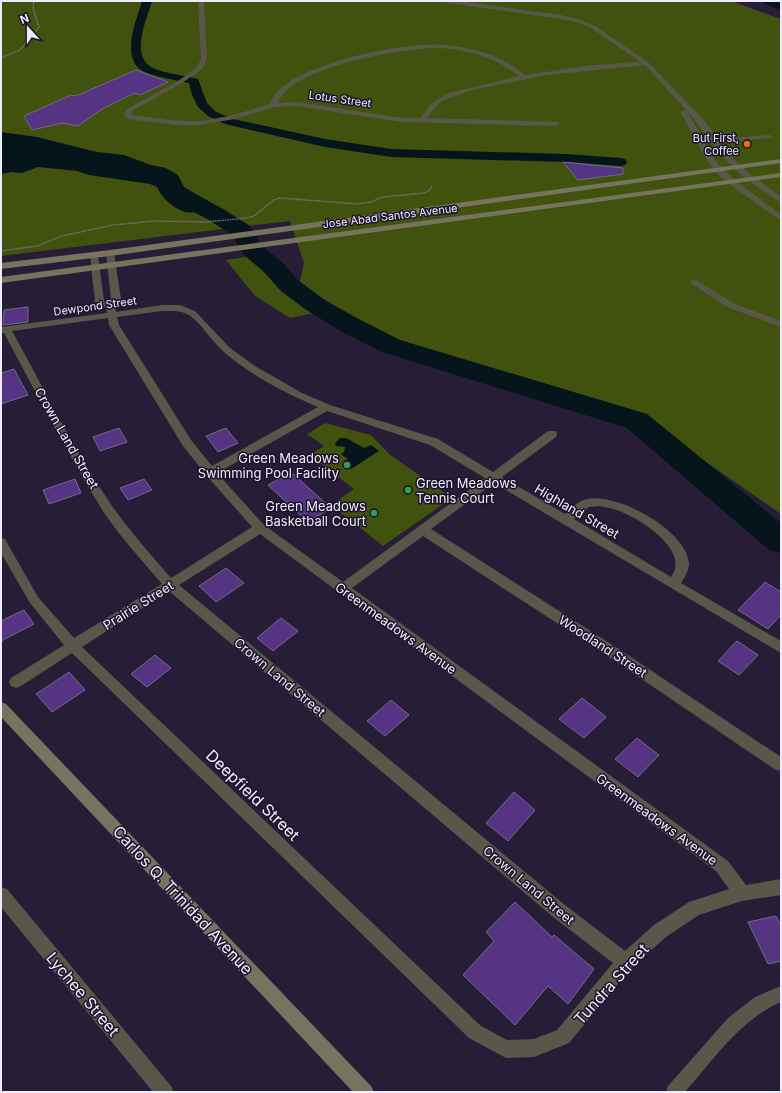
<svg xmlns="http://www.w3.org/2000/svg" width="782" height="1093" viewBox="0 0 782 1093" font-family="Inter,sans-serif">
<rect width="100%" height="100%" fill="#271d37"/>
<path fill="#40520e" d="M1,1H731L781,19V514L640,416L393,338L339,310L300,282L304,263L290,221L1,256Z
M252,256L318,312L290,318L255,296L226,260Z
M325,423L371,435L389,454L452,498L383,546L331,505L354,489L310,455L324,446L307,434Z"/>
<path fill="#05151b" d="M1,132L37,137L97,152L124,155L151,165L166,168L178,175L184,187L220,208C212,209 193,214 185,212C174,209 161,197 157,187L150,184L89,175L77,171L38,167L22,173L11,172L1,174Z
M340,438H346L364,448L371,445L379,451L351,469L343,462L348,459L341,454L344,452L345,447L336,446L335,443Z"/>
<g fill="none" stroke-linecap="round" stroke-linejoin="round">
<path fill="#05151b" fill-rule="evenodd" d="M142,1H152C147,19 129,57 153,68C166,74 184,75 198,79L207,103L216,112L233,119L325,139L391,149L566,154L621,158L625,159L627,162L625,165L621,166L566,162L391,157L325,147L225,124L208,116L198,107L192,95L189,83C176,80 160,78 147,73C118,62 136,22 142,1Z"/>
<path fill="#05151b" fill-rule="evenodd" d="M763,1H781V10L765,4Z
M168,179L176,181L189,191L225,210L250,226L261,245L282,262L299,281L323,299L355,317L400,340L647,414L781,523V553L769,550L627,428L382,352L337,329L305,309L281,291L264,272L243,254L232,235L209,220L173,201L160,191L157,186L160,181Z"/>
</g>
<path fill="#563484" stroke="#746987" d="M136,70L168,82L140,95L135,93L102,109L78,126L62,123L32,130L24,116L71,95L76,96Z
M563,162L623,168V174L578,180Z
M28,307V322L3,325L4,310Z
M14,369L28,395L1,404V373Z
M119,428L127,442L100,451L93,437Z
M226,428L238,443L218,452L206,436Z
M291,472L331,508L308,522L268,485Z
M75,479L81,493L49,504L43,490Z
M144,479L152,490L128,500L120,488Z
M226,568L244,583L216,602L199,586Z
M765,582L781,592V615L768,629L738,610Z
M24,610L34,624L1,641V621Z
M281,618L298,631L273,651L257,638Z
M737,641L758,655L739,675L718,661Z
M155,655L171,668L147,687L131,674Z
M69,672L85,690L52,712L36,694Z
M582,698L606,717L584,738L559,719Z
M391,700L409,715L385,736L367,721Z
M637,738L659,755L638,777L615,759Z
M514,792L535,810L508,841L486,823Z
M515,902L552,937L554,935L594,969L568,1004L548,986L515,1025L463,975L494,941L486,932Z
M776,916L781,926V961L768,964L748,922Z"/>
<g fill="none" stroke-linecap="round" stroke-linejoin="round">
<path stroke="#7b748a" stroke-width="1.5" stroke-dasharray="1.5 1" stroke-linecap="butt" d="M1,58L20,50L39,27L33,8L34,1
M1,251L37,246L62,236L113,225L155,221L206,222L246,218L254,216L274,200L280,198L358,204L371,202L383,197L424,193L429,191L432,186"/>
<path fill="#585749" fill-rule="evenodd" d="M770,135L773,137L772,138L714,143L711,141L714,139Z
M781,986V1002C740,1020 714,1059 685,1092H666L668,1086L728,1018L755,997Z"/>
<path fill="#585749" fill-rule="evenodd" d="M198,1H204L207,59L202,69L182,83L132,111V115C154,118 176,122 198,121C223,119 247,111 270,104C272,100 273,96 276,93C303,62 406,41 446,45C476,48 502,56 525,75L586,66L646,61L649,63L646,65L547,75L472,90L442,101L435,108L427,118L559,122L560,124L556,126L402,122L297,106L274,107L235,119L198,125H175L127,119L124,114L127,109L178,81L196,68L201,59ZM437,48C467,49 495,57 519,76L449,93L432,103L420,118H402L297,102L278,103C292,67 401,48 437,48Z
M749,177H755L781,197V203L749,181Z
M729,180H735L781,215V221L729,184Z
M110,250L114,253L121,299L115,307L116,312L162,305H180L195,311L230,348L255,366L302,393L330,405L438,439L493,472L548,431H556L557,434L556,437L502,477L565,514C571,508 578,501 587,499C618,493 686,530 689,563C689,570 685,577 681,583L781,641V653L494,483L431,529L625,653L781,757V771L776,770L615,661L423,536L352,588L728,861L746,885L781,879V895L742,901L699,915L666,937L631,968L569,1043L534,1057L506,1058L469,1038L72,653L21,686L16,688L11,686L9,682L11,678L64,645L30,603L1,553V538L5,539L38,597L74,638L162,584C141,559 118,535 101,508C66,451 35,391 4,333H1V327L107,313L106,308L95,302L90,255L94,252L98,255L104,301L109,303L111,299L106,253ZM162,311C171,311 181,310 189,315C203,325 212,342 225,353C252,376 285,393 318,407L212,466L191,440L119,325L117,317ZM108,318L109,325L183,446L206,475L252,527L171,578C150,554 128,529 110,503C73,448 44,389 12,331ZM327,411L430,445L485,478L343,582L264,525L217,473ZM600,506C608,508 616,509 624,513C644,522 690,551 671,577L574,519L589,507ZM260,534L716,871L729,889L689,902L654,925L625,951L565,905L179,585ZM169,591L553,917L613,963L557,1030L534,1039L507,1040L481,1026L82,647Z
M695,279L733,303L781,321V327L727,307L692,284L691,282L692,280Z
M1,887L7,889L171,1086L174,1092H153L1,907Z"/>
<path fill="#585749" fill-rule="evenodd" d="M444,1H459L561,15L581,20L595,26L648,62L703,119L735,161L756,179L755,181C739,184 699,124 687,111L715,160L736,182L732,184C711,178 692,130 680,112L686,110L644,64L591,28L577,22L561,19L447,3Z"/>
<path fill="#76735e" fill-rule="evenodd" d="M781,159V163L110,256L1,269V263L110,250Z
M781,173V177L1,283V277Z
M1,702L6,704L371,1086L374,1092H353L1,717Z"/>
</g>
<circle fill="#e8710a" stroke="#1d142c" stroke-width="1.5" cx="747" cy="144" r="4"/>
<g fill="#2e9e5b" stroke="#1d142c" stroke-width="1.5">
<circle cx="347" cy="465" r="4"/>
<circle cx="408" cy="490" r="4"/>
<circle cx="374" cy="513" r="4"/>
</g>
<g text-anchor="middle" stroke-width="3" stroke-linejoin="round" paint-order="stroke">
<g font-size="11" fill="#f0ebfc" stroke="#1d142c">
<text transform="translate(340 99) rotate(8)" y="4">Lotus Street</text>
<text transform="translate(390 216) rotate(-7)" y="4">Jose Abad Santos Avenue</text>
<text transform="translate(95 306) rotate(-8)" y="4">Dewpond Street</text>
</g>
<g font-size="11" fill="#f0ebfc" stroke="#1d142c" text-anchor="end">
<text x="739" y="142">But First,<tspan x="739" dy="13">Coffee</tspan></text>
</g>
<g font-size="13" fill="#f0ebfc" stroke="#1d142c">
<text transform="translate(67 438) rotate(60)" y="5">Crown Land Street</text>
<text transform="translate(577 511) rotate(30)" y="5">Highland Street</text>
<text transform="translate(138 605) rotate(-32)" y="5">Prairie Street</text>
<text transform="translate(396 628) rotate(36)" y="5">Greenmeadows Avenue</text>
<text transform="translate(603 646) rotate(33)" y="5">Woodland Street</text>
<text transform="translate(280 677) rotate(40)" y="5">Crown Land Street</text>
<text transform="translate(657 819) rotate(36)" y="5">Greenmeadows Avenue</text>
<text transform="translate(529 885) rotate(40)" y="5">Crown Land Street</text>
</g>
<g font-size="13" fill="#f0ebfc" stroke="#1d142c" text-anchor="end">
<text x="339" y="463">Green Meadows<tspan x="339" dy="15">Swimming Pool Facility</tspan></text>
<text x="416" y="488" text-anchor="start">Green Meadows<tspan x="416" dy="15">Tennis Court</tspan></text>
<text x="366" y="511">Green Meadows<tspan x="366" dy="15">Basketball Court</tspan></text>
</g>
<g font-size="16" fill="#f0ebfc" stroke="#1d142c">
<text transform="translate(253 795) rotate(44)" y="6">Deepfield Street</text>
<text transform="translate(183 900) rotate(47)" y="6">Carlos Q. Trinidad Avenue</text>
<text transform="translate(611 984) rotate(-48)" y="6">Tundra Street</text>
<text transform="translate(83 994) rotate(50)" y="6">Lychee Street</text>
</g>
</g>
<rect width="782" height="1093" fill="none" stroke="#f0ebfc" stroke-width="4"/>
<g transform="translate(28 28) rotate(339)" stroke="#1d142c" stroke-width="3" paint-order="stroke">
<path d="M0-3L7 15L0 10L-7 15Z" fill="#f0ebfc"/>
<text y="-6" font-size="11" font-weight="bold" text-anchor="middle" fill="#f0ebfc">N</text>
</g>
</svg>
